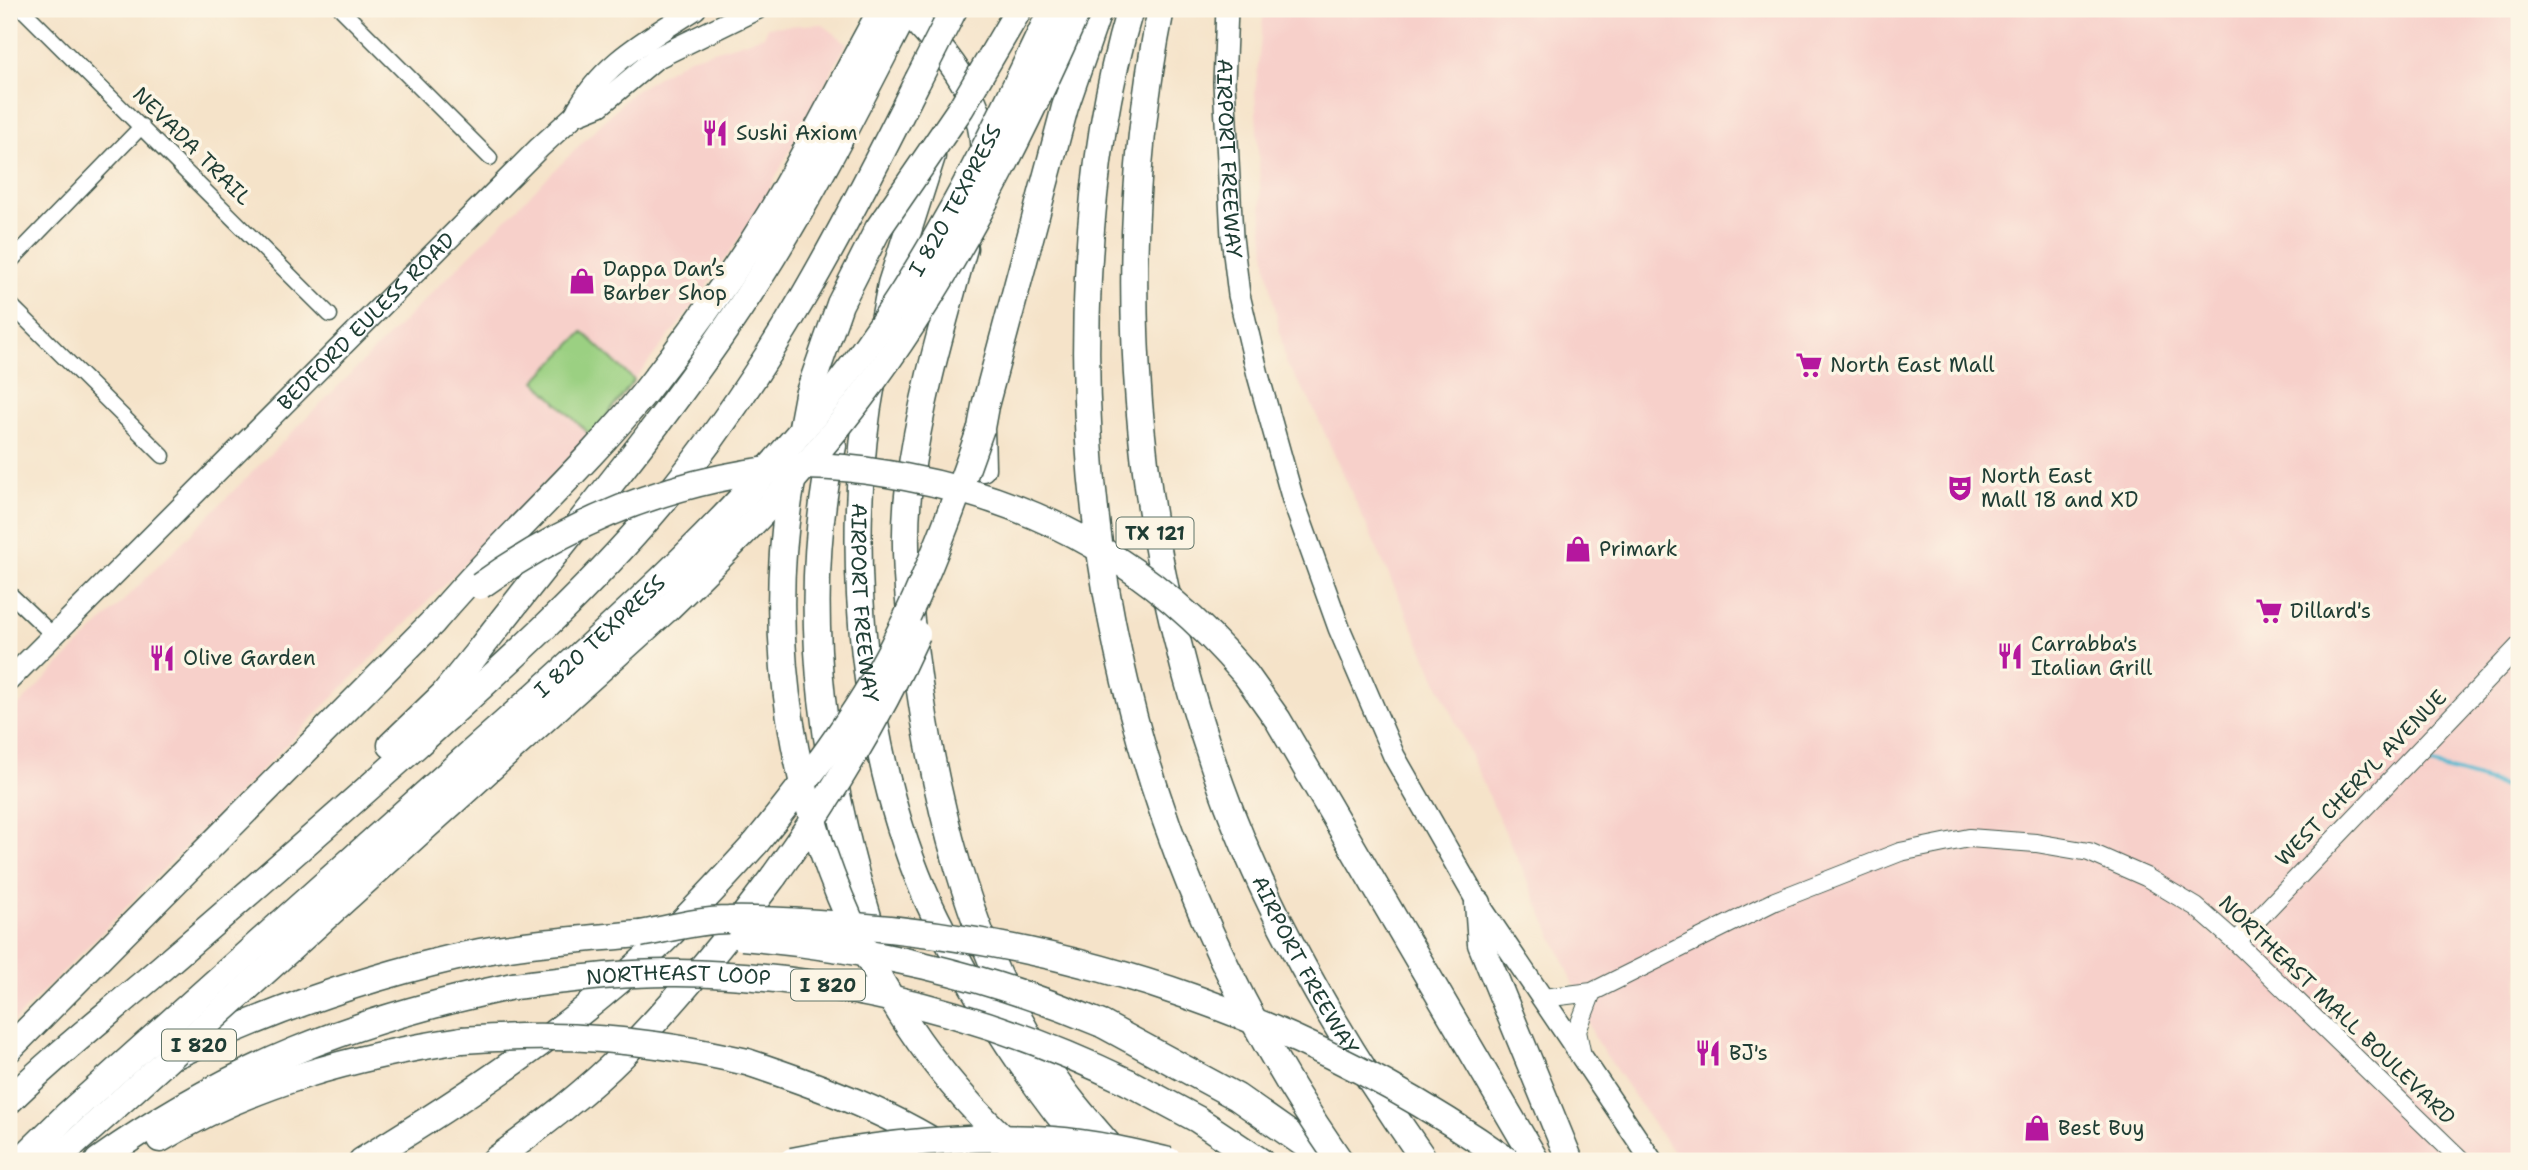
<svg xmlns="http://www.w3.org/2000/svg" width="2528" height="1170" viewBox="0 0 2528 1170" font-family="'Shantell Sans',sans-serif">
<rect width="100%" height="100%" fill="#fcf5e5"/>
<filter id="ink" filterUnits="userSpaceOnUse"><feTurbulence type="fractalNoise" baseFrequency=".0143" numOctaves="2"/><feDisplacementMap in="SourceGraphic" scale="14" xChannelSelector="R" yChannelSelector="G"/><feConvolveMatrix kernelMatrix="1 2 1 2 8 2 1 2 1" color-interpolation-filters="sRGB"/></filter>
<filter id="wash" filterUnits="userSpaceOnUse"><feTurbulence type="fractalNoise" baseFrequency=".00686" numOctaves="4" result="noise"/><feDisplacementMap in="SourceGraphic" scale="28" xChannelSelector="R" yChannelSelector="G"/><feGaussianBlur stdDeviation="1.57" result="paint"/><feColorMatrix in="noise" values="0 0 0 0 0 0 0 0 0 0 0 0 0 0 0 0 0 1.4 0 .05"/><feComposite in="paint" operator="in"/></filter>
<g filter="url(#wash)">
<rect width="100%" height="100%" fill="#f5e3c9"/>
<path fill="#f7d0ca" d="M1264,9H2519V1161H1679L1595,1039L1570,975L1310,401L1286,363L1267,269L1262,221L1255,93Z
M822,24L847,43L759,209L695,304L634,380L583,332L535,382L591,436L9,1026V715L633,92L687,59L764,36L767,27Z"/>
<path fill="#9bd082" stroke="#5d865b" stroke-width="2" d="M583,332L634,380L591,436L535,381Z"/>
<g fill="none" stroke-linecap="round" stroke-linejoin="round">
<path stroke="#52b8d0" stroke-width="4.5" d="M2432,765L2519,790"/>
</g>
</g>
<g filter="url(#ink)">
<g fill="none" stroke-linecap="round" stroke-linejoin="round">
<g stroke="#3f564a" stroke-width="17">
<path id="minor" d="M22,9L330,315
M341,9L490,158
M9,263L142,126
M9,303L163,456
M9,593L53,635"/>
</g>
<g stroke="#3f564a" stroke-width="20">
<path id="tertiary" d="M2236,942L2519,646
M1543,998L1592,992L1775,901L1900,852L1969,838L2036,843L2089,852L2146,877L2196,907L2236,942L2462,1161
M1581,1051L1577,1031L1592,992"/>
</g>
<g stroke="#3f564a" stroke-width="24">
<g id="secondary">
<path id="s1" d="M1227,9L1224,83L1232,237L1239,295L1258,375L1293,500L1339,628L1394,756L1478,903L1652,1161"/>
<path d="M575,115C600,64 649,39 695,9"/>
<path id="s2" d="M9,680L539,148L575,115L600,105L656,58L756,9"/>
</g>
</g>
<g stroke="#3f564a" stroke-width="29">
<g id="motorway">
<path d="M905,9C944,52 988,97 983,160"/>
<path id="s3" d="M1161,9C1110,265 1133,540 1221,786C1269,920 1343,1045 1425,1161"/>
<path d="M964,248C942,327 919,405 909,486C902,542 908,600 915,655C933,795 968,942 1044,1062C1065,1096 1093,1127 1120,1158"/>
<path d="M884,320L891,284L932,156"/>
<path id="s4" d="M873,378C841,541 862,768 936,918C980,1007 1032,1086 1096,1161"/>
<path d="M833,446C796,613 826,788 878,949"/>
<path d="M982,468L981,428L985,406L1065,107L1099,9"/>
<path d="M1246,675L1278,720L1536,1161"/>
<path d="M391,745L444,694L477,653C572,529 676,410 760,277C815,191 860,100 907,9"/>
<path d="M1478,903L1481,944L1570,1161"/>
<path d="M1102,1024L1237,1097L1328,1161"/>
<path d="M9,1049L433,622C500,542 580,473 645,392C690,335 732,276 770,214C810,147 844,77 882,9"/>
<path d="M176,1055C273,1010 374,974 480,952C532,942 586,939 640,934"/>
<path d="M747,1062C822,1087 899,1115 964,1161"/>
<path d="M1128,1082L1197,1119L1260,1161"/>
<path d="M9,1101C53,1057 103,1018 150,978C240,901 329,823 417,745C501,669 586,593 659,506C768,375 843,231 918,80"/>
<path d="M160,1139C253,1083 356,1056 462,1040"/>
<path d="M98,1161C232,1066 352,1020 513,986"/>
<path d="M362,1161C465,1098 568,1030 656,948C691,915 723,879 756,843"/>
<path d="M494,1161C538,1128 583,1095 622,1056C678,1000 727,939 774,876"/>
</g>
</g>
<use href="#minor" stroke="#fff" stroke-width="14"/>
<use href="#tertiary" stroke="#fff" stroke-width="18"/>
<use href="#secondary" stroke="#fff" stroke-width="21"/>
<use href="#motorway" stroke="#fff" stroke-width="26"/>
<g stroke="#3f564a" stroke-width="29" stroke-linecap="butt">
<g id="motorway-bridge">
<path d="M1130,9C1104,96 1092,187 1088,278C1072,593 1160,903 1340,1161"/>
<path d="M918,80L954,9"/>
<path d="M802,427L808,395L840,304L878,229L961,108L1019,9"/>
<path d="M792,482C748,722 840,1003 1029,1161"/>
<path d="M480,586C571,521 671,480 783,468C822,463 866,470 905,477C1045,503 1154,567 1246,675"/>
<path d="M756,843C806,781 856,718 893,646C928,576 955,502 981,428"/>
<path d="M774,876C830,799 878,721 917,634"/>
<path d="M640,934C668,929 699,920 728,920C767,919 806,922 844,925C1083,942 1312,1022 1508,1161"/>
<path d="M742,937C870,948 983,974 1102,1024"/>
<path id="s5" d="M513,986C567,980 622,972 677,973C836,975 985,1013 1128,1082"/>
<path d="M462,1040C565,1032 646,1039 747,1062"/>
<path id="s6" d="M20,1161L66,1116C204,992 343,868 481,744C605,633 729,525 832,393C926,273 988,146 1052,9"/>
<path d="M55,1161L669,607C736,542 802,475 859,400C950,280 1017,146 1078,9"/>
<path d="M792,1161C877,1144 966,1134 1053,1140C1093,1143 1131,1152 1169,1161"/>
</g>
</g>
<use href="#motorway-bridge" stroke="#fff" stroke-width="26"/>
</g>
</g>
<defs>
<g id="restaurant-bare" transform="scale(2.1)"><path d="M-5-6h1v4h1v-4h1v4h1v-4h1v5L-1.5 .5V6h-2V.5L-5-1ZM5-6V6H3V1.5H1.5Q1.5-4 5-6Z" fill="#b5179e" stroke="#fcf5e5" stroke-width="2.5" paint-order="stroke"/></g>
<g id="shop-bare" transform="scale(2.1)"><path d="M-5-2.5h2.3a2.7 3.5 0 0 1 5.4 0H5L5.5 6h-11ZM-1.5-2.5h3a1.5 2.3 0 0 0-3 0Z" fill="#b5179e" stroke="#fcf5e5" stroke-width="2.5" paint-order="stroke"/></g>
<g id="supermarket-bare" transform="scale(2.1)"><path d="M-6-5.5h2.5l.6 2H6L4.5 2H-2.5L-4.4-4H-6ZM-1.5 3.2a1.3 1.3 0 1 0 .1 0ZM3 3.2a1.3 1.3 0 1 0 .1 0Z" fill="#b5179e" stroke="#fcf5e5" stroke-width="2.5" paint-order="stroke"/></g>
<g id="theatre-bare" transform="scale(2.1)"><path d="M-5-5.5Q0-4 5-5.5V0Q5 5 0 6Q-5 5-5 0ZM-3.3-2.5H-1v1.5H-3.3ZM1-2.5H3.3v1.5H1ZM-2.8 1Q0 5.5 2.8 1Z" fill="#b5179e" stroke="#fcf5e5" stroke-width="2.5" paint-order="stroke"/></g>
</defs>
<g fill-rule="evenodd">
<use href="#restaurant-bare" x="715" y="133"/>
<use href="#shop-bare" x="582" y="281"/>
<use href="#supermarket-bare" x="1809" y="365"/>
<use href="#theatre-bare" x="1960" y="488"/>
<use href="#shop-bare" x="1578" y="549"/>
<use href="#supermarket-bare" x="2269" y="611"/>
<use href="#restaurant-bare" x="2010" y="656"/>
<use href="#restaurant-bare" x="162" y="658"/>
<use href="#restaurant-bare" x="1708" y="1053"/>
<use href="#shop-bare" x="2037" y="1128"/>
</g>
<g text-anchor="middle" stroke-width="7" stroke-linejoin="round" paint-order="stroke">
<g fill="#fcf5e5" stroke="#617469" stroke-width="2">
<rect x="1116.5" y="517.5" width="77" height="31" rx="5"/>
<rect x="791" y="969.5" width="74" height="31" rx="5"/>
<rect x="162" y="1029.5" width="74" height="31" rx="5"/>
</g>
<g font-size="19" font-weight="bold" fill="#1f3d34">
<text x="1155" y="540">TX 121</text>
<text x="828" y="992">I 820</text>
<text x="199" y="1052">I 820</text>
</g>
<g font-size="21" fill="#1f3d34" stroke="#fcf5e5" text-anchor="start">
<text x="736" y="140">Sushi Axiom</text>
<text x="603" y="276">Dappa Dan’s<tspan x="603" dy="24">Barber Shop</tspan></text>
<text x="1830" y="372">North East Mall</text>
<text x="1981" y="483">North East<tspan x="1981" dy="24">Mall 18 and XD</tspan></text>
<text x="1599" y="556">Primark</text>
<text x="2290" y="618">Dillard's</text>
<text x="2031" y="651">Carrabba's<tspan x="2031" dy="24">Italian Grill</tspan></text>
<text x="183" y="665">Olive Garden</text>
<text x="1729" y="1060">BJ's</text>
<text x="2058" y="1135">Best Buy</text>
</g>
<g font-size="21" fill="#1f3d34" stroke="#fcf5e5">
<text transform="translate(192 146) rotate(45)" y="7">NEVADA TRAIL</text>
<text dy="7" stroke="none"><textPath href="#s1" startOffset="150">AIRPORT FREEWAY</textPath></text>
<text dy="7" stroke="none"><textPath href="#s6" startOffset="1348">I 820 TEXPRESS</textPath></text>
<text dy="7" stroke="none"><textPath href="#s2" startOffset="506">BEDFORD EULESS ROAD</textPath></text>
<text dy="7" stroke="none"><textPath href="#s4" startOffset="226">AIRPORT FREEWAY</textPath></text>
<text dy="7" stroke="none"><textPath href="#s6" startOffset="782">I 820 TEXPRESS</textPath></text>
<text transform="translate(2361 778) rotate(-46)" y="7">WEST CHERYL AVENUE</text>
<text dy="7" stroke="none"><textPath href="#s3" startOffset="987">AIRPORT FREEWAY</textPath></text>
<text dy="7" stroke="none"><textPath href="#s5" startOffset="166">NORTHEAST LOOP</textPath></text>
<text transform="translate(2337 1010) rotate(44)" y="7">NORTHEAST MALL BOULEVARD</text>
</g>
</g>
<rect width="2528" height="1170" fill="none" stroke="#fcf5e5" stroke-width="35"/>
</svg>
